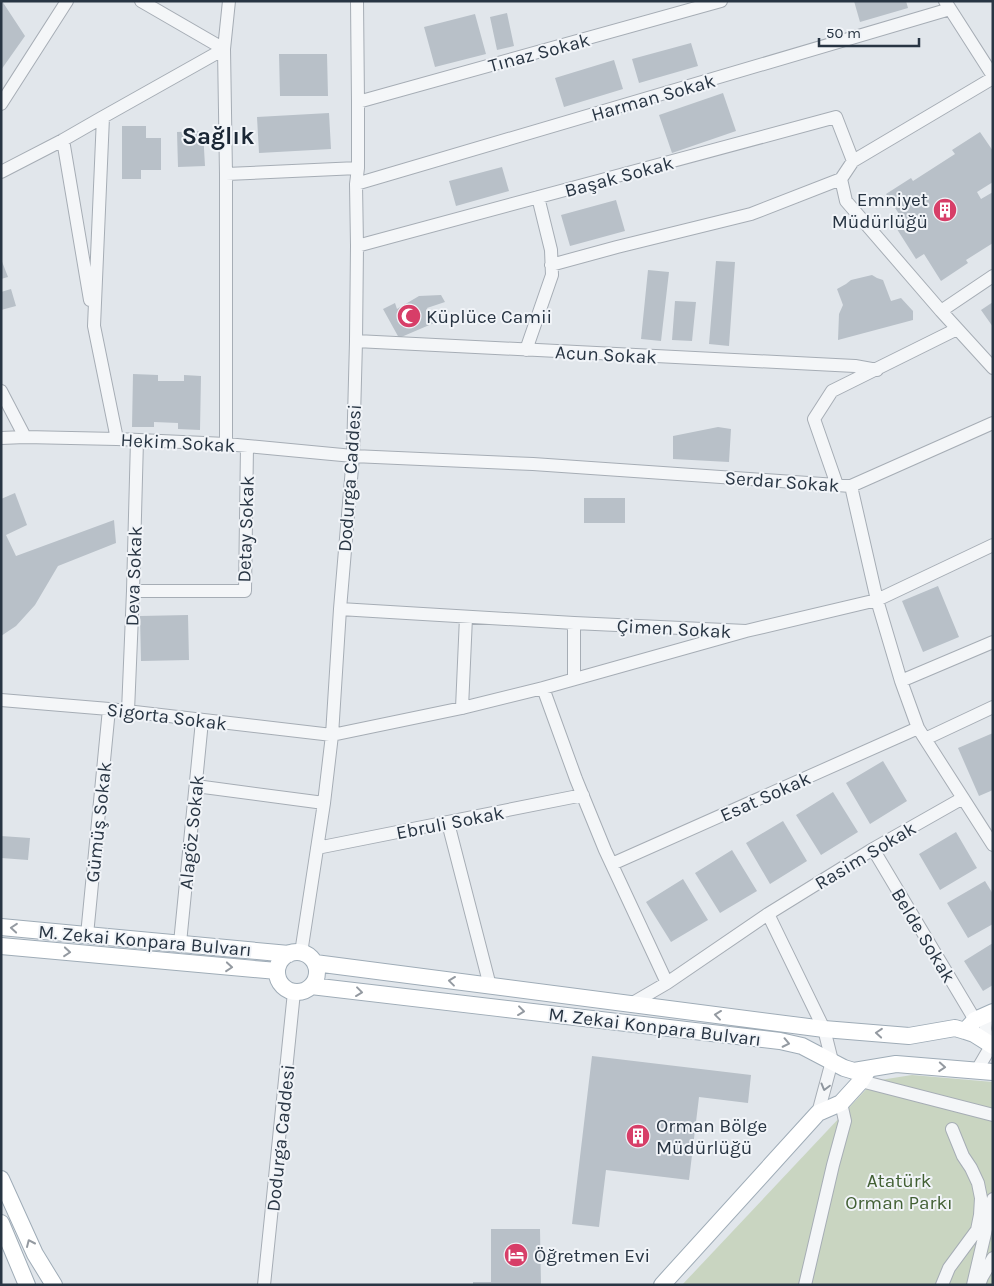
<svg xmlns="http://www.w3.org/2000/svg" width="994" height="1286" viewBox="0 0 994 1286" font-family="Karla,sans-serif">
<rect width="100%" height="100%" fill="#e1e6eb"/>
<path fill="#c9d5c1" d="M912,1075L993,1082V1285H682L874,1081Z"/>
<path fill="#b8c0c8" d="M1,1H2L25,36L1,70Z
M854,1H906L908,8L860,22Z
M507,13L514,46L497,50L490,17Z
M475,14L486,54L435,67L424,27Z
M691,43L698,66L639,83L632,59Z
M279,54H327L328,96H280Z
M614,60L623,89L564,107L555,78Z
M723,93L736,131L672,153L659,115Z
M329,113L331,149L259,153L257,117Z
M122,126H146V138H161V170H141V179H122Z
M203,131L205,166L178,167L177,132Z
M980,132L993,151V182L977,192L981,199L993,192V243L966,260L968,263L941,281L924,254L916,259L895,226L903,220L886,194L911,178L913,181L955,154L952,150Z
M502,167L509,191L456,206L449,181Z
M616,200L625,231L570,246L561,215Z
M1,259L8,277L1,279Z
M716,261L735,262L729,346L709,344Z
M648,270L669,272L661,341L641,339Z
M872,275L877,278L883,280L891,301L901,298L913,311V320L838,340L839,314L843,305L837,289L846,284L851,280Z
M11,289L16,306L1,310V292Z
M441,295L445,302L427,308L434,323L399,338L383,309L395,303L397,309L419,296Z
M675,301L696,302L692,341L672,340Z
M993,302V327L981,310Z
M133,374L158,375V381H184V375L201,376L200,430L178,429V423L154,422V427H132Z
M718,427L731,429L729,462L673,459V436Z
M15,493L27,525L6,535L16,556L114,520L116,543L58,566L35,605L16,626L1,636V499Z
M584,498H625V523H584Z
M938,586L959,637L923,652L902,601Z
M188,615L189,660L141,661L140,616Z
M993,733V790L979,796L958,748Z
M883,761L907,801L870,824L846,783Z
M833,792L858,832L821,855L796,815Z
M783,821L807,861L770,884L746,843Z
M956,832L977,868L940,890L919,854Z
M1,836L30,838L28,860L1,858Z
M732,850L757,891L720,913L695,873Z
M683,879L708,920L671,942L646,902Z
M985,881L993,894V924L968,938L947,903Z
M993,943V985L983,991L964,961Z
M592,1056L751,1075L748,1103L699,1097L689,1180L606,1170L599,1227L572,1224Z
M491,1229H540L541,1285H473V1282H491Z"/>
<g fill="none" stroke-linecap="round" stroke-linejoin="round">
<g stroke="#a6adb5" stroke-width="14">
<path id="minor" d="M141,1L224,49
M945,1L993,76
M993,78L853,161L841,179L846,201L941,311L993,368
M358,102L721,1
M1,104L67,1
M103,117L224,49
M63,140L90,300
M1,172L63,140L103,117L94,326L117,439
M226,174L358,168
M356,184L950,9
M357,246L836,117L853,161
M551,265L617,247L751,214L841,179
M941,311L993,276
M356,341L855,366L877,370
M526,350L552,275L551,250L538,197
M1,391L25,437
M1,438L25,437L117,439L226,444L353,456L533,464L851,486L877,600L901,681L918,728L993,845
M226,444V174L224,49L229,1
M837,485L814,419L832,391L957,329
M851,486L993,423
M133,591H245L247,446
M340,609L574,623L746,631L877,600L993,545
M574,623V679
M901,681L993,642
M543,688L576,779L605,850L667,983
M1,700L109,709L332,735L462,708L543,688L746,631
M462,708L466,617
M128,711L133,591L137,440
M925,739L993,707
M196,786L324,803
M448,823L490,986
M317,848L583,795
M873,849L975,1020
M612,864L918,728
M768,914L873,849L963,798
M87,935L109,709
M180,943L202,721
M301,953L324,803L332,735L340,609L353,456L356,341L357,246L356,184L358,168V102L357,1
M631,1004L667,983L768,914L824,1029L832,1061L818,1113
M977,1070L991,1046C985,1033 983,1027 989,1014
M861,1081L993,1115
M264,1285L294,992
M805,1285L833,1165L845,1121L841,1103
M942,1285L949,1268L977,1230L980,1215L981,1198L978,1183L971,1168L963,1156L952,1129
M973,1285L993,1199
M979,1285L982,1277L993,1258"/>
</g>
<g stroke="#9facb7" stroke-width="18">
<path id="major" d="M1,927L289,954
M1,946L277,971
M277 972a20 20 0 1 1 40 0a20 20 0 1 1-40 0Z
M315,963L824,1029L909,1036L955,1028L965,1031L974,1034L993,1046
M311,986L780,1041L802,1046L844,1068L854,1071L896,1064L993,1072
M965,1031L975,1020L993,1012
M1,1179L35,1254L54,1285
M1,1223L27,1285
M662,1285L818,1113L841,1103L861,1081L868,1070"/>
</g>
<use href="#minor" stroke="#f4f6f8" stroke-width="12"/>
<use href="#major" stroke="#fff" stroke-width="16"/>
</g>
<defs><path id="oneway-chevron" d="M-2-3.5L2.5 0L-2 3.5" fill="none" stroke-width="1.6" stroke-linecap="round" stroke-linejoin="round" transform="scale(1.25)"/></defs>
<g stroke="#949aa1">
<use href="#oneway-chevron" transform="translate(14 928) rotate(-175)"/>
<use href="#oneway-chevron" transform="translate(67 952) rotate(5)"/>
<use href="#oneway-chevron" transform="translate(229 967) rotate(5)"/>
<use href="#oneway-chevron" transform="translate(452 981) rotate(-173)"/>
<use href="#oneway-chevron" transform="translate(359 992) rotate(7)"/>
<use href="#oneway-chevron" transform="translate(521 1011) rotate(7)"/>
<use href="#oneway-chevron" transform="translate(718 1015) rotate(-173)"/>
<use href="#oneway-chevron" transform="translate(879 1033) rotate(-175)"/>
<use href="#oneway-chevron" transform="translate(786 1043) rotate(12)"/>
<use href="#oneway-chevron" transform="translate(942 1067) rotate(4)"/>
<use href="#oneway-chevron" transform="translate(30 1243) rotate(-114)"/>
</g>
<use stroke="#8e969e" href="#oneway-chevron" transform="translate(825 1087) rotate(105)"/>
<defs>
<g id="building-disc" transform="scale(1.25)"><circle r="9.5" fill="#d73e68" stroke="#f1f4f8"/><path d="M-4-6H4V6H1V3H-1V6H-4ZM-2.5-4.3h1.7v1.8h-1.7ZM.8-4.3h1.7v1.8H.8ZM-2.5-1h1.7V.8h-1.7ZM.8-1h1.7V.8H.8Z" fill="#fff"/></g>
<g id="mosque-disc" transform="scale(1.25)"><circle r="9.5" fill="#d73e68" stroke="#f1f4f8"/><path d="M3.5-4.9A6 6 0 1 0 3.5 4.9A5 5 0 1 1 3.5-4.9Z" fill="#fff"/></g>
<g id="hotel-disc" transform="scale(1.25)"><circle r="9.5" fill="#d73e68" stroke="#f1f4f8"/><path d="M-6-4.5h1.5V1H6V5H4.5V3h-9V5H-6ZM-4 0a1.8 1.8 0 1 1 3.6 0ZM.5 0V-2.5h3Q6-2.5 6 0Z" fill="#fff"/></g>
</defs>
<g fill-rule="evenodd">
<use href="#building-disc" x="945" y="210"/>
<use href="#mosque-disc" x="409" y="316"/>
<use href="#building-disc" x="638" y="1136"/>
<use href="#hotel-disc" x="516" y="1255"/>
</g>
<g text-anchor="middle" stroke-width="4" stroke-linejoin="round" paint-order="stroke">
<g font-size="19" fill="#283543" stroke="#f1f4f8">
<text transform="translate(539 52) rotate(-15)" y="7">Tınaz Sokak</text>
<text transform="translate(653 97) rotate(-16)" y="7">Harman Sokak</text>
<text transform="translate(619 176) rotate(-15)" y="7">Başak Sokak</text>
<text transform="translate(606 354) rotate(3)" y="7">Acun Sokak</text>
<text transform="translate(178 442) rotate(3)" y="7">Hekim Sokak</text>
<text transform="translate(349 478) rotate(-86)" y="7">Dodurga Caddesi</text>
<text transform="translate(782 481) rotate(4)" y="7">Serdar Sokak</text>
<text transform="translate(245 529) rotate(-88)" y="7">Detay Sokak</text>
<text transform="translate(133 576) rotate(-88)" y="7">Deva Sokak</text>
<text transform="translate(674 628) rotate(3)" y="7">Çimen Sokak</text>
<text transform="translate(167 716) rotate(7)" y="7">Sigorta Sokak</text>
<text transform="translate(765 796) rotate(-24)" y="7">Esat Sokak</text>
<text transform="translate(98 822) rotate(-84)" y="7">Gümüş Sokak</text>
<text transform="translate(450 822) rotate(-11)" y="7">Ebruli Sokak</text>
<text transform="translate(191 832) rotate(-84)" y="7">Alagöz Sokak</text>
<text transform="translate(865 855) rotate(-31)" y="7">Rasim Sokak</text>
<text transform="translate(924 935) rotate(59)" y="7">Belde Sokak</text>
<text transform="translate(145 940) rotate(5)" y="7">M. Zekai Konpara Bulvarı</text>
<text transform="translate(655 1026) rotate(7)" y="7">M. Zekai Konpara Bulvarı</text>
<text transform="translate(280 1138) rotate(-84)" y="7">Dodurga Caddesi</text>
</g>
<g font-size="19" fill="#283543" stroke="#f1f4f8" text-anchor="start">
<text x="928" y="206" text-anchor="end">Emniyet<tspan x="928" dy="22">Müdürlüğü</tspan></text>
<text x="426" y="323">Küplüce Camii</text>
<text x="656" y="1132">Orman Bölge<tspan x="656" dy="22">Müdürlüğü</tspan></text>
<text x="534" y="1262">Öğretmen Evi</text>
</g>
<g font-size="19" fill="#426034" stroke="#f1f4f8">
<text x="899" y="1187">Atatürk<tspan x="899" dy="22">Orman Parkı</tspan></text>
</g>
<g font-size="24" font-weight="bold" fill="#1a2634" stroke="#f1f4f8">
<text x="218" y="144">Sağlık</text>
</g>
</g>
<rect width="994" height="1286" fill="none" stroke="#283543" stroke-width="5"/>
<path d="M819 38v8h100v-8" fill="none" stroke="#283543" stroke-width="2.5"/>
<text x="826" y="38" font-size="15" fill="#283543" stroke="#f1f4f8" stroke-width="4" paint-order="stroke">50 m</text>
</svg>
